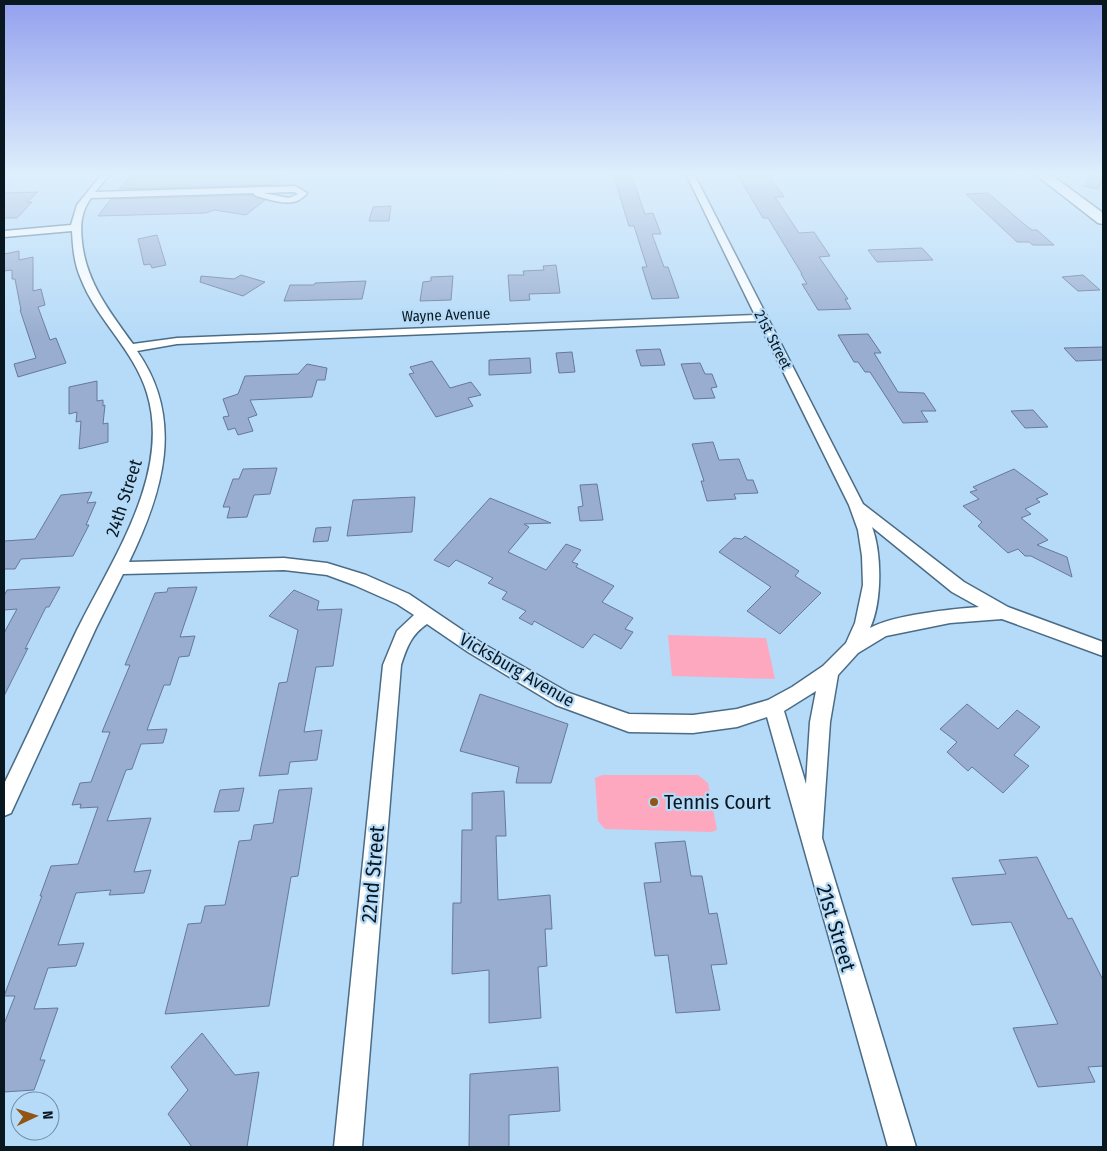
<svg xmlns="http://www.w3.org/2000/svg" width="1107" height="1151" viewBox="0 0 1107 1151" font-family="'Fira Sans Condensed',sans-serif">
<rect width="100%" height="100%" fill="#b6dbf8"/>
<path fill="#fda8bf" d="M668,635L766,638L775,679L672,676Z
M602,775H698L708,783L717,830L711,832L605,829L598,821L595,778Z"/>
<path fill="#99add0" stroke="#66799a" d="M132,174H149L147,175H282L277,185L119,189Z
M613,174H631L645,214L653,213L661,234H652L664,267H668L679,298L652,299L642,267H647L634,226H629Z
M737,174L769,175L784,197H775L799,233L814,232L830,256L819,257L848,299H845L851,309L818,310L802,284H807L801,274H802L768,218H763Z
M1091,174H1103V180L1098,189L1084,186Z
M38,192L27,202H32L17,218H4V193Z
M988,193L1024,224L1032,230H1037L1054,245H1033L1029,242H1017L966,194Z
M252,195L265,200L246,215L214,210L206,213L98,216L111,199Z
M391,206L389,221H369L373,207Z
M157,235L166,265L152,268L150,264L144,265L138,239Z
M922,248L933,260L877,262L868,250Z
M19,251V260L33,257V291L41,289L45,305L38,307L50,340L56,338L66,363L18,377L14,364L36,358L20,310H21L15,279H12V270L4,271V254Z
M556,265L560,293L529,294L530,300L510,301L508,275H524L523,271L544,270L543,266Z
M241,275L265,282L243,296L200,282L201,276L234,279Z
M1083,275L1100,290L1078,291L1062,277Z
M453,276L451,300L420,301L423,282L431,281V277Z
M366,281L362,299L284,301L290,285H314L315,283Z
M868,334L881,353H874L898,392L924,393L936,411H921L928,422L903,423L870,372H865L858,362H854L838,335Z
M1103,347V360L1076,361L1064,348Z
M660,349L665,365L641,366L636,350Z
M572,352L575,372L559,373L556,353Z
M530,358L531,373L489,375V360Z
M432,361L450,388L471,382L481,395L468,398L473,406L436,417L409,374L414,373L410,367Z
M700,363L705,374H712L717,387L711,388L715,398L694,399L681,364Z
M307,364L327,368L325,380H317L312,397L250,400L257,415L248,418L253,431L238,435L235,428L228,430L223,417L229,416L223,399L238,394L245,376L298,374Z
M97,381V401L103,400V406L105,405L103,424L108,423V442L79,449L81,421L76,422L77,412L69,414V387Z
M1033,410L1048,427L1025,428L1011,411Z
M713,442L719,460L739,459L747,480H753L758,493L734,494L736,499L707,501L701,481H704L692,444Z
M277,468L270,494L254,495L247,517L227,518L230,507H223L233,479H239L243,469Z
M1014,469L1048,494L1036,499L1040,502L1025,509L1031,514L1021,518L1048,540L1037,545L1067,557L1072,577L1031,556H1025L1018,549L1008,553L978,526L982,522L963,506L979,499L970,492L977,490L973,487Z
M597,484L603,520L580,521L578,507L583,506L580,485Z
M92,492L87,503L96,502L86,525H89L73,556L21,559L15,569H4V541L35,539L61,495Z
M415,497L412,532L347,536L353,500Z
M490,498L551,523L524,524L529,527L508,552L546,570L566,544L581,550L572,562L578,564L576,567L614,586L602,602L633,618L625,629L633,632L621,649L594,634L583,648L534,621L532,625L519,618L526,611L502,599L507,592L488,583L493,578L456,560L449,567L434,560Z
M331,527L328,541L313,542L316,528Z
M745,536L799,571L795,576L821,593L780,634L747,611L771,587L719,552L734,538L742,539Z
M60,587L49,607H46L25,649L28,648L4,696V633L17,609L4,610V596L7,590Z
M197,587L180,637L195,636L189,656L179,657L170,685H164L147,730L167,729L163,743L141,744L132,769L126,770L107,821L151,818L134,872L151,870L144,893L109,895L111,890L76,893L58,945L84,943L76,966L48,968L34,1009L58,1008L40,1060H45L34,1090L4,1092V1024L15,996H4L42,896H40L51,866L78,864L98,807L80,808L81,804L72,805L80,783L91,782L110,732H102L130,665H125L155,593L167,592L168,588Z
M294,590L319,601L317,610L342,609L333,666L316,667L304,732L322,730L317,760L290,762L288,774L259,776L279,683L287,682L298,630L269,616Z
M480,694L568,724L551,783H516L519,767L460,751Z
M967,704L998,729L1017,710L1040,727L1014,755L1029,766L1003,793L972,767L968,771L947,752L957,742L940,729Z
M244,788L239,811L214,812L220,790Z
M312,788L298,876L291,877L269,1006L165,1014L188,924L201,923L205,906L225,905L239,841L251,840L254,825L273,823L279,790Z
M504,791L506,836H496L498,900L550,895L552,929H545L547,966L538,967L541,1018L489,1023V970L452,974L453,903H461L462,830H472V793Z
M685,841L691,876H702L709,914L717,913L727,964L711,965L720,1010L676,1013L668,955L655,956L644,883L661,882L655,843Z
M1037,857L1068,919L1072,918L1103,980V1066L1088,1067L1095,1082L1038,1087L1013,1028L1058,1024L1011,922L972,925L952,878L1006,874L999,860Z
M202,1033L235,1075L259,1072L247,1147H192L168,1114L188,1090L171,1067Z
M558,1067L560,1111L509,1115V1147H469L470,1074Z"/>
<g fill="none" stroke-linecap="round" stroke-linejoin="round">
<g stroke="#4b6c86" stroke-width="3">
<path id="minor" d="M102,174H110L95,192L295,186L307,193C294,210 273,200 256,196L253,193L91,198C81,212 80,225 82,242C86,282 110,312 133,344L177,338L755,315L686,174H694L863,504L964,582L1008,607L1103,642V656L1002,619L950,623L886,636L858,653L838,675L830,722L822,838L916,1147H888L767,717L737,727L693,733L629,732L556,705L468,652L427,624C411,635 407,647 401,665L362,1147H334L383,665L397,631L414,615L397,604L354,585L327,575L284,570L123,574L96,628L11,813L4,816V784C29,733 52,682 77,630C111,561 172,474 147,393C134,350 97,320 81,279C74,263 73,248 72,231L4,237V231L71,225L77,205ZM294,192L298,194L289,198L263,193ZM758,321L849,505L858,530L862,556L863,585L855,623L846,643L823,666L792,687L768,700L737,709L693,715L629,714L569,693L480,642L409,594L366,575L327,563L284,558L129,562C163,492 185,419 137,351L177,344ZM872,527L952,592L979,607C952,609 892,615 870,628C882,603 882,553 872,527ZM816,691L810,722L806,784L784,711Z"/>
</g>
<g stroke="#4b6c86" stroke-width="3">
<path id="primary" d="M1035,174H1050L1103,213V224L1098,223Z"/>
</g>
<use href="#minor" fill="#fff" fill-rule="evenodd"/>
<use href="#primary" fill="#fff" fill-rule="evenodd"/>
</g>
<linearGradient id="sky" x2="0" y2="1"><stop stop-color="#93a0ee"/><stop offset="0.52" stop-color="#deeffc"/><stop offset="1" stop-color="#deeffc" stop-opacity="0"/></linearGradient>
<rect width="1107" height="335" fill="url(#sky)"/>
<circle fill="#915615" stroke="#b6dbf8" stroke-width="2" cx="654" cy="802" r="5"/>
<g text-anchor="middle" stroke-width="4.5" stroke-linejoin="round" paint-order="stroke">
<g font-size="15" fill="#091721" stroke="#b6dbf8">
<text transform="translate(446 315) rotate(-2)" y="5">Wayne Avenue</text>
<text transform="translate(773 340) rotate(63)" y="5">21st Street</text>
</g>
<g font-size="18" fill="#091721" stroke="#b6dbf8">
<text transform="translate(124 498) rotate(-72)" y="6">24th Street</text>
<text transform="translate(517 670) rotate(30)" y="6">Vicksburg Avenue</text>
</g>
<g font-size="21" fill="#091721" stroke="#b6dbf8" text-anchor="start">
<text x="664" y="809">Tennis Court</text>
</g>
<g font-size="21" fill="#091721" stroke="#b6dbf8">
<text transform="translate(373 874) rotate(-85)" y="7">22nd Street</text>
<text transform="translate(836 928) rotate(73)" y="7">21st Street</text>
</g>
</g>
<rect width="1107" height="1151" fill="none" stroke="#091721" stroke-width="10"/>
<g transform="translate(35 1116) rotate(86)"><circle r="24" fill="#b6dbf8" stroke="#718da2"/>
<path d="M0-4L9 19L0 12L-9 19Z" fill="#915615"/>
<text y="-8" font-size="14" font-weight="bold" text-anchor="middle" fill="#091721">N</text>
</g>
</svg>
